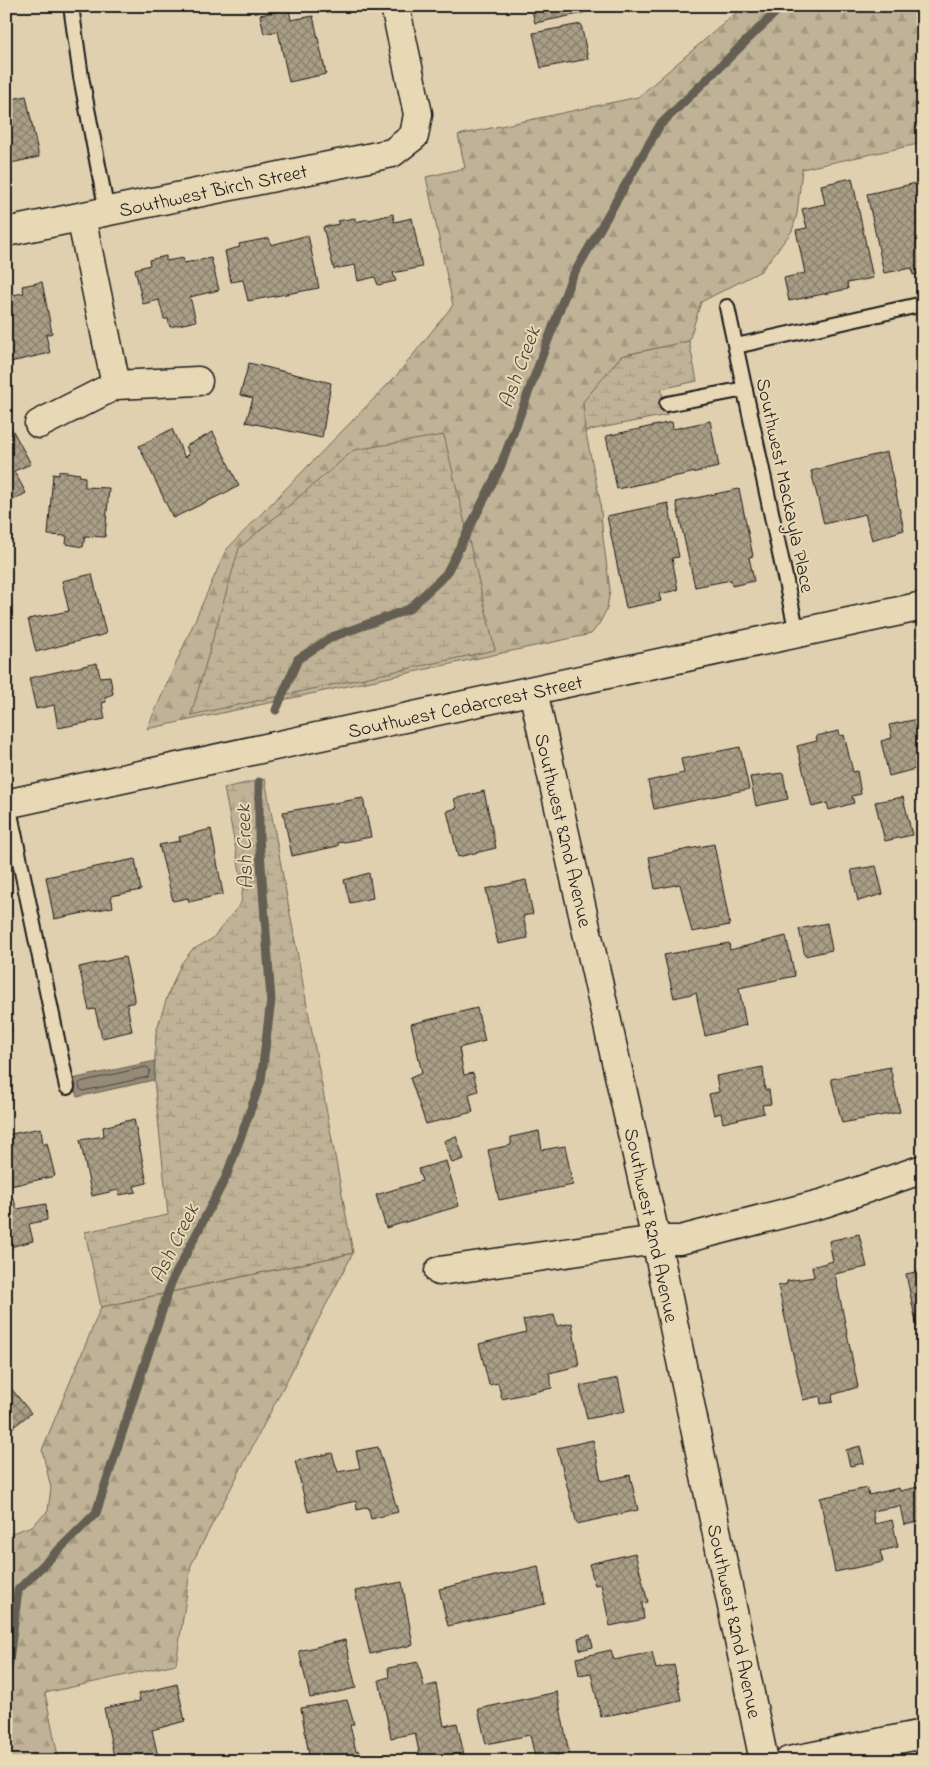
<svg xmlns="http://www.w3.org/2000/svg" width="929" height="1767" viewBox="0 0 929 1767" font-family="'Indie Flower',sans-serif">
<defs>
<pattern id="forest-firs" width="22" height="20" patternUnits="userSpaceOnUse" patternTransform="scale(1.25)"><rect width="22" height="20" fill="#c0b296"/><path d="M5 1l3.5 6h-7zM16 11l3.5 6h-7z" fill="#a49881"/></pattern>
<pattern id="wetland-marsh" width="20" height="14" patternUnits="userSpaceOnUse" patternTransform="scale(1.25)"><rect width="20" height="14" fill="#c0b296"/><path d="M1 5h8M5 5V1M11 12h8M15 12V8" fill="none" stroke="#a49881"/></pattern>
<pattern id="building-cross-hatch" width="8" height="8" patternUnits="userSpaceOnUse" patternTransform="scale(1.25)"><rect width="8" height="8" fill="#aa9e86"/><path d="M0 0l8 8M0 8l8-8" fill="none" stroke="#8a806d"/></pattern>
</defs>
<rect width="100%" height="100%" fill="#e1d0af"/>
<filter id="ink" filterUnits="userSpaceOnUse"><feTurbulence type="fractalNoise" baseFrequency=".02" numOctaves="2"/><feDisplacementMap in="SourceGraphic" scale="10" xChannelSelector="R" yChannelSelector="G"/><feConvolveMatrix kernelMatrix="1 2 1 2 8 2 1 2 1" color-interpolation-filters="sRGB"/></filter>
<g filter="url(#ink)">
<path fill="url(#forest-firs)" stroke="#6e6759" d="M744,6H923V143L802,169L797,214L792,231L761,271L701,302L689,341L621,356L584,402L586,434L600,500L603,538L610,590L607,609L599,624L591,634L147,729L226,550L397,375L453,305L426,177L465,168L458,135L638,97Z
M353,1253L191,1565L176,1664L45,1693L59,1761H6V1535L32,1526L48,1511L51,1488L42,1450L101,1307Z"/>
<path fill="url(#wetland-marsh)" stroke="#6e6759" d="M689,341L697,381L661,389L667,415L585,431L583,402L621,356Z
M444,435L495,650L191,715L239,548L354,450Z
M265,779L353,1253L101,1307L85,1232L168,1215L154,1080L156,1032L167,997L181,964L192,950L212,939L241,903L243,887L224,788Z"/>
<path fill="#958b76" stroke="#655f52" d="M155,1061L154,1080L77,1097L72,1079Z"/>
<g fill="none" stroke-linecap="round" stroke-linejoin="round">
<path stroke="#4c4840" stroke-width="1" d="M147,1067L150,1070L148,1077L83,1091L80,1089L79,1084L81,1082Z"/>
<path stroke="#655f52" stroke-width="9" d="M276,710L298,659L332,637L409,609L446,574L500,468L571,279L660,125L782,6
M6,1685L18,1590L96,1513L171,1283L226,1177L261,1081L271,1000L259,837V782"/>
</g>
<path fill="url(#building-cross-hatch)" stroke="#1c1c1c" d="M531,6H583L584,13L535,23Z
M289,9L291,20L313,16L326,74L289,82L278,31L264,34L260,15Z
M581,24L588,59L541,68L533,33Z
M6,85H8L12,99L26,96L39,157L6,164Z
M852,178L873,278L847,283L848,289L789,301L784,278L805,273L796,230L807,228L802,209L825,204L821,185Z
M921,182L923,188V273L913,275L912,268L884,273L867,194Z
M393,214L394,222L412,218L422,267L393,273L396,281L378,285L375,277L358,281L355,265L334,269L323,227L339,224L337,221L355,218V222L369,219V220Z
M308,235L319,288L248,301L243,280L231,282L225,251L240,247L239,244L269,238L271,245Z
M166,256V261L183,258L184,263L211,258L219,290L190,297L196,321L170,327L168,319H164L159,300L143,304L135,269L150,265L149,260Z
M42,282L52,333L46,335L50,353L6,363V296L24,293L22,286Z
M249,363L331,383L322,438L246,422L253,398L240,395Z
M710,421L719,467L617,489L606,436L672,422L673,429Z
M8,422L31,464L14,471L26,493L6,504V424Z
M172,429L185,458L189,454L186,446L213,432L239,486L173,518L139,446Z
M887,452L904,530L872,540L865,514L824,524L811,471Z
M59,471L80,474L79,476L85,477V487L109,488L105,537L85,536L83,547L66,544L67,536L48,535L53,474L59,475Z
M739,489L753,556L749,557L754,581L732,586L731,580L695,587L676,502Z
M668,503L679,557L672,558L678,590L659,594L661,601L626,608L607,516Z
M92,574L106,634L36,652L28,619L69,611L62,581Z
M97,663L100,677L110,676L113,694L105,697L106,702L102,703L105,719L58,728L54,705L36,709L29,678Z
M923,718V767L889,776L881,741L892,738L889,725Z
M839,731L840,736L844,735L853,772L857,771L861,794L852,796L854,803L829,810L827,803L812,807L797,746L817,741L816,736Z
M740,747L749,789L654,809L648,781L684,773L681,759Z
M783,773L788,799L756,806L750,777Z
M484,791L496,848L458,857L447,811L457,808L454,799Z
M903,797L912,835L885,841L875,802Z
M363,798L371,837L338,843V846L292,856L283,812Z
M211,829L223,894L189,902L188,898L173,901L159,845L180,841L179,837Z
M714,844L730,925L692,932L680,884L655,889L649,857Z
M135,859L141,890L111,896L113,907L54,919L46,877Z
M876,866L883,894L858,901L851,870Z
M369,873L373,898L350,903L344,880Z
M526,880L533,914L523,916L528,938L498,944L486,889Z
M827,923L832,950L805,956L799,929Z
M786,936L795,976L739,988L746,1025L705,1036L696,993L674,998L664,955L729,943L730,950Z
M125,957L135,1002L127,1004L132,1031L102,1038L95,1009L89,1010L79,967Z
M477,1008L485,1041L459,1048L464,1075L473,1073L478,1091L469,1094L473,1112L426,1124L410,1078L422,1073L411,1024Z
M9,1013L12,1032L6,1033V1014Z
M763,1067L765,1090H769L771,1104L762,1105L764,1113L723,1123L721,1113L714,1115L709,1094L719,1092L716,1076Z
M890,1067L900,1112L842,1123L831,1079Z
M134,1119L147,1183L134,1186L136,1192L119,1195L118,1190L92,1196L80,1140L104,1136L103,1127Z
M41,1128L43,1145L47,1143L55,1176L6,1187V1135Z
M539,1131L542,1150L565,1146L573,1185L499,1200L488,1150L511,1145V1137Z
M456,1136L464,1159L452,1163L444,1141Z
M446,1161L459,1206L386,1228L376,1195L422,1181L418,1169Z
M13,1198L17,1209L46,1204L47,1220L29,1224L33,1241L6,1248V1199Z
M859,1234L867,1267L835,1274L858,1387L832,1395L833,1402L821,1404L820,1396L803,1400L778,1286L787,1284V1281L814,1277L812,1267L833,1261L829,1241Z
M923,1243V1326L917,1327L906,1274L921,1271L915,1244Z
M554,1315L557,1326L572,1323L579,1366L549,1373L552,1388L502,1399L498,1383L489,1385L479,1344L526,1332L523,1320Z
M618,1378L625,1411L587,1419L580,1386Z
M6,1382L31,1413L6,1433Z
M593,1440L601,1481L630,1475L638,1510L577,1524L557,1448Z
M860,1446L864,1463L850,1466L846,1450Z
M378,1447L398,1512L371,1519L368,1507L357,1510L356,1501L308,1512L295,1461L332,1453L338,1472L360,1468L356,1451Z
M923,1486V1521L904,1525L900,1506L872,1511L875,1524L892,1520L898,1547L880,1551L883,1562L835,1572L820,1498L867,1488L869,1495L899,1488L900,1491Z
M635,1553L648,1602L642,1603L644,1619L610,1626L601,1584L595,1585L589,1564Z
M538,1566L545,1604L448,1626L439,1589Z
M402,1582L413,1645L370,1654L355,1591Z
M590,1635L593,1647L580,1650L578,1638Z
M345,1640L356,1688L310,1698L299,1651Z
M611,1650L614,1660L652,1652L656,1669L674,1665L681,1700L601,1717L591,1673L579,1675L576,1658Z
M418,1662L424,1687L436,1684L444,1726L457,1723L464,1755L436,1761H421L415,1733L391,1738L379,1680L389,1677L388,1668Z
M177,1684L185,1721L152,1730L159,1761H115L104,1708L140,1701L138,1694Z
M557,1692L569,1753L536,1761L530,1735L486,1744L478,1709Z
M347,1700L354,1724L350,1725L356,1751L358,1750L360,1761H310L301,1708Z"/>
<g fill="none" stroke-linecap="round" stroke-linejoin="round">
<g stroke="#1c1c1c" stroke-width="18">
<path id="lane" d="M71,6L81,77L107,212
M727,307L797,633
M736,346L923,304
M667,404L745,389
M8,804L67,1087"/>
</g>
<g stroke="#1c1c1c" stroke-width="31">
<path id="street" d="M81,217L116,385
M6,232L392,153L414,136L418,114L395,6
M39,424L116,385L198,381
M533,691L656,1240L764,1761
M6,804L923,606
M439,1271L656,1240H680L824,1203L923,1169
M789,1761L923,1734"/>
</g>
<use href="#lane" stroke="#e9d8b5" stroke-width="14"/>
<use href="#street" stroke="#e9d8b5" stroke-width="28"/>
</g>
</g>
<g text-anchor="middle" stroke-width="4" stroke-linejoin="round" paint-order="stroke">
<g font-size="20" fill="#1c1c1c" stroke="#e9d8b5">
<text transform="translate(213 190) rotate(-12)" y="7">Southwest Birch Street</text>
<text transform="translate(786 485) rotate(78)" y="7">Southwest Mackayla Place</text>
<text transform="translate(465 706) rotate(-12)" y="7">Southwest Cedarcrest Street</text>
<text transform="translate(564 830) rotate(77)" y="7">Southwest 82nd Avenue</text>
<text transform="translate(652 1225) rotate(78)" y="7">Southwest 82nd Avenue</text>
<text transform="translate(735 1621) rotate(78)" y="7">Southwest 82nd Avenue</text>
</g>
<g font-size="21" font-style="italic" fill="#46433c" stroke="#e9d8b5">
<text transform="translate(519 367) rotate(-70)" y="7">Ash Creek</text>
<text transform="translate(244 847) rotate(-92)" y="7">Ash Creek</text>
<text transform="translate(174 1243) rotate(-64)" y="7">Ash Creek</text>
</g>
</g>
<rect width="929" height="1767" fill="none" stroke="#e9d8b5" stroke-width="25"/>
<rect x="12" y="12" width="904" height="1742" fill="none" stroke="#1c1c1c" stroke-width="2" filter="url(#ink)"/>
</svg>
